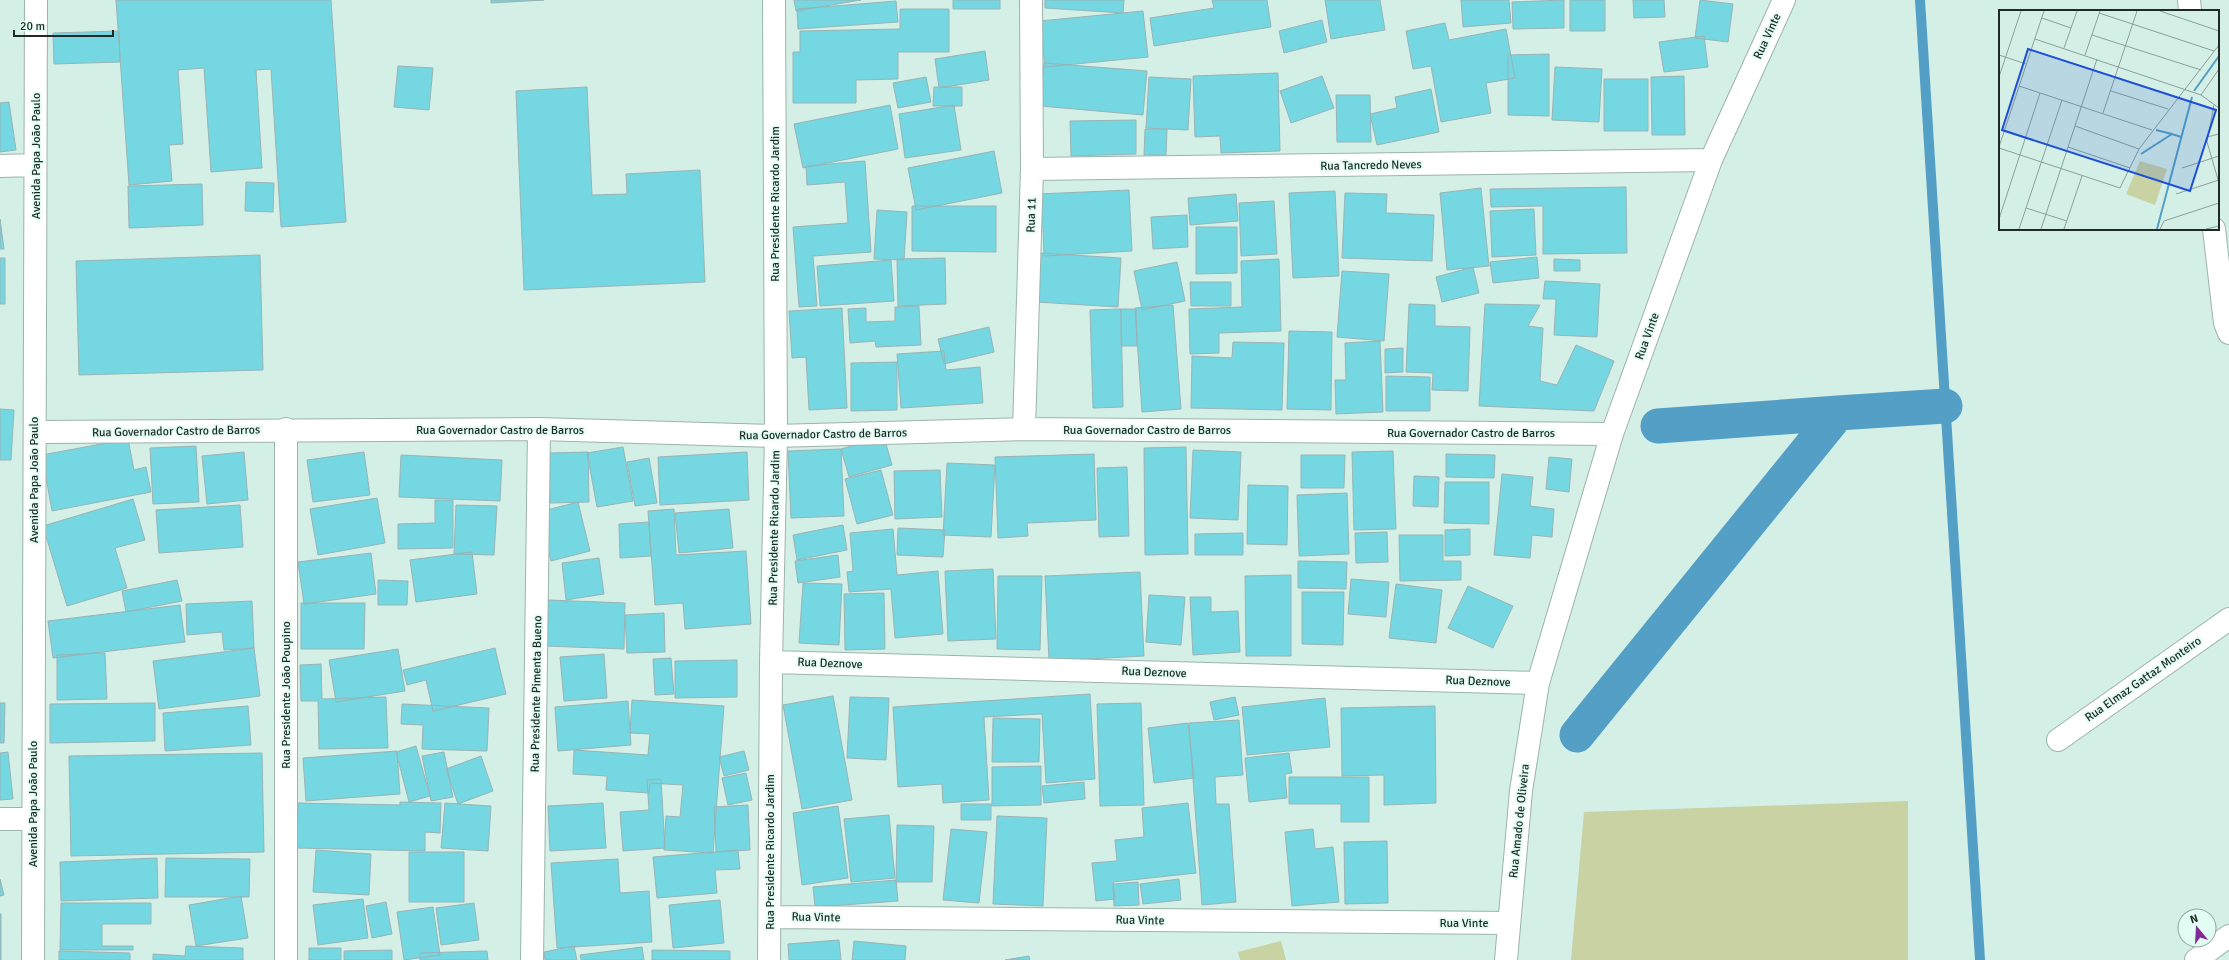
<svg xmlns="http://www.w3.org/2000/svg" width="2229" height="960" viewBox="0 0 2229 960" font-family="Signika,sans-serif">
<rect width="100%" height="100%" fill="#d4efe6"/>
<path fill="#c9d2a2" d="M1908,801V960H1571L1584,812Z
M1281,941L1286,960H1240L1238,952Z"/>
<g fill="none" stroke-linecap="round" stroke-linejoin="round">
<path stroke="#539fc5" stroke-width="10" d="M1920,0L1980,960"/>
<path stroke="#539fc5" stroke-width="35" d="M1658,426L1838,413
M1577,735L1838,413L1945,406"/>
</g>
<path fill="#74d7e1" stroke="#98b4b6" d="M116,0H331L346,222L281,227L271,69L256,70L262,168L211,172L204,68L178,70L183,144L169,145L172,181L129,185Z
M491,0H544L491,3Z
M794,0H861L796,11Z
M953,0H1000V9H953Z
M1045,0H1124L1123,13L1045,8Z
M1212,0H1267L1271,27L1154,46L1150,18L1214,8Z
M1325,0H1380L1385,30L1331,39Z
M1461,0H1509L1511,23L1463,27Z
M1564,0V28L1513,29L1512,2Z
M1570,0H1605V31H1570Z
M1633,0H1664L1665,17L1634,18Z
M1700,0L1733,4L1728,42L1695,38Z
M896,1L898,22L798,29L797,9Z
M900,9H949V52H898V79L856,80V103H793V52H800V31L900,29Z
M1143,11L1148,57L1045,67L1040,21Z
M1322,20L1327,42L1284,53L1279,31Z
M1445,23L1449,40L1506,29L1515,78L1486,83L1491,113L1441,122L1431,66L1413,69L1406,31Z
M119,31L120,62L54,64L53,33Z
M1704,36L1708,67L1664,72L1659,42Z
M985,51L989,80L939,88L935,59Z
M1549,54V116L1508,115V55Z
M1044,63L1147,71L1143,115L1040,106Z
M398,66L433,68L429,110L394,107Z
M1555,67L1602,69L1599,122L1552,120Z
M1278,73L1280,151L1221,153L1220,136L1195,137L1193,76Z
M1322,76L1334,108L1291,123L1280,91Z
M1684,76L1685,135H1652L1651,77Z
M926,77L931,102L898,108L893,83Z
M1149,77L1191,79L1188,130L1146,128Z
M1604,79H1648V131H1604Z
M587,87L592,195L627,194L626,174L700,170L705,282L524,290L516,91Z
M934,87H962V106H933Z
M1431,89L1439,132L1377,145L1370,114L1397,108L1395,97Z
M1336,95H1370L1371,142H1337Z
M9,102L16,150L0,152V103Z
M890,105L898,149L803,168L794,124Z
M954,105L961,150L905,158L899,114Z
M1136,120V154L1071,156L1070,121Z
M1145,129H1167L1166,155H1144Z
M994,151L1002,193L916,210L908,168Z
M865,161L871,252L813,256L817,306L799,307L793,227L848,223L845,182L807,185L806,166Z
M246,182L274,183L273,212L245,211Z
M202,184L203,225L129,228L128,186Z
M1626,187L1627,253L1543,254V206L1491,207L1490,189Z
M1481,188L1489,266L1447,270L1440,193Z
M1129,190L1132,251L1044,256L1043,227H1040L1038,194Z
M1335,191L1339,276L1293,278L1289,193Z
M1345,193L1387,194L1386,213L1434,215L1432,261L1342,258Z
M1236,194L1238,221L1190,225L1188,198Z
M1274,201L1277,254L1241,256L1239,203Z
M912,206H996V252L912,251Z
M1534,209L1536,255L1492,257L1490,211Z
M877,210L907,212L904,260L874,259Z
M1187,215L1188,247L1153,249L1151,217Z
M0,219L4,249H0Z
M1196,227H1237V273L1196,274Z
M1039,253L1121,258L1118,307L1036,302Z
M260,255L263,370L79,375L76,261Z
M1537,257L1539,278L1493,283L1490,262Z
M0,258H5V304H0Z
M945,258L946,304L898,306L897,259Z
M1279,259L1281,331L1219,333V353L1190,354L1189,309L1242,307L1241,261Z
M1554,259L1580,260V271H1554Z
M891,260L894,301L820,306L817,266Z
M1177,262L1185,301L1142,310L1134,271Z
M1473,267L1479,293L1442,302L1436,277Z
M1342,271L1389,274L1384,341L1337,337Z
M1545,281L1600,284L1597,337L1554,335L1556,299H1543Z
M1190,282H1231V306H1191Z
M1409,304L1435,305V326L1470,327L1468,391L1432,390L1433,373L1406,372Z
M1485,304L1540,305L1528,326L1543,328L1540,381L1557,385L1576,345L1614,361L1594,411L1479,406Z
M1173,305L1181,409L1142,412L1135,308Z
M919,306L921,345L876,347L875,341L850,343L848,309L866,308V322L895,321V307Z
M842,308L847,408L809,410L806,357L792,358L789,311Z
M1121,309L1123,407L1093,408L1090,310Z
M1121,309H1136L1137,346H1121Z
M989,327L994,352L944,364L938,339Z
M1289,331L1332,332L1331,410L1287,409Z
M1380,341L1383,412L1336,414L1335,380H1346L1345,343Z
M1233,342L1284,343L1282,410L1191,408L1192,356L1232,358Z
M1403,348V372L1385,373V349Z
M944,351L946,370L980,367L983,403L901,408L897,354Z
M897,362V410L851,411V363Z
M1386,376L1430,377V411H1386Z
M0,409L14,410L11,460H0Z
M884,437L892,465L849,477L841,449Z
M128,439L134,470L146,467L151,492L52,511L42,455Z
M196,446L199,502L153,504L150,448Z
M623,447L633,501L597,507L587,453Z
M1186,447L1188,554L1145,555L1144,448Z
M841,449L844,516L791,518L788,451Z
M1193,450L1241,452L1238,520L1190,518Z
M1393,451L1396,529L1354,530L1352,452Z
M244,452L248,500L207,504L202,456Z
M364,452L370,495L313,502L307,460Z
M588,452L589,502L550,503L549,453Z
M747,452L749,500L660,505L658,457Z
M1094,454L1096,520L1027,523L1028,536L998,538L995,457Z
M1446,454L1495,455L1494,478L1446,477Z
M401,455L502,460L500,501L399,497Z
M1301,455H1345L1344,488H1301Z
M1549,457L1572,459L1569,492L1546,489Z
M649,458L657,503L635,506L627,462Z
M947,463L995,465L991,537L943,535Z
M1127,467L1129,536L1099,537L1097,468Z
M881,470L893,515L857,524L845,479Z
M940,470L942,517L895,519L894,471Z
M1502,474L1533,477L1530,506L1554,509L1552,537L1532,535L1530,558L1494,555Z
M1414,476L1439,477L1438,507L1413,506Z
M1445,482H1489V524L1444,523Z
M1248,485L1288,486L1287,545L1247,544Z
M1347,493L1349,554L1299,556L1297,495Z
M377,498L385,543L318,555L310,509Z
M133,499L145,540L115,548L127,588L67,606L43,526Z
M435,500H453V548L398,549V524L435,523Z
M578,502L590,551L551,561L539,512Z
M240,505L243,547L159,553L156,510Z
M456,505L497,506L494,555L454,554Z
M674,509L676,555L746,551L751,624L685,629L683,603L655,605L648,511Z
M729,509L733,548L679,553L675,513Z
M649,522L651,556L620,558L619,524Z
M843,525L847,550L797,560L793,535Z
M898,528L945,530L943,557L897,555Z
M893,529L897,575L938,571L943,634L895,638L891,589L849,592L847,572L853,571L850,533Z
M1470,529V555L1445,556V530Z
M1387,532L1388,562L1356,563L1355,533Z
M1243,533V555H1195V534Z
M1399,535H1443V561H1461V580L1400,581Z
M472,552L477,594L416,602L410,560Z
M371,553L376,594L304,604L298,562Z
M838,555L840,577L798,583L795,561Z
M599,558L604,594L566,600L562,563Z
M1298,561L1347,562L1346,589L1298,588Z
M993,569L996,639L948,641L945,571Z
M1140,572L1144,656L1049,661L1045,576Z
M1291,575V656H1246L1245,576Z
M998,576H1042L1040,650L997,649Z
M1351,579L1389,582L1386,617L1348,614Z
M177,580L182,601L126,612L122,591Z
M378,580L408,581L407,605H378Z
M803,583L842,584L839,645L799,643Z
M1396,584L1442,590L1436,643L1389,638Z
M1468,586L1513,606L1493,648L1448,628Z
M1302,592H1344L1343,645L1302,644Z
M884,593L885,649L845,650L844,594Z
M1149,595L1185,597L1181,645L1146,642Z
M1190,597H1211V612L1238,611L1240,652L1193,655Z
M548,600L625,603L624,649L546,646Z
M252,601L254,648L224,650L222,632L187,635L186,604Z
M301,603H365L364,649H301Z
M180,605L185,642L53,658L48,621Z
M664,613L665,652L627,653L625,615Z
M254,648L260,696L159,709L153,661Z
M495,648L506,694L433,711L426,680L407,685L403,670Z
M398,649L405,691L336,702L329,660Z
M105,653L107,699L57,700V655Z
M604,654L607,698L564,701L560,657Z
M671,658L674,694L655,695L653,659Z
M737,660V697L675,698V661Z
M321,664L322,699L386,697L388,748L319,749L318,701H301L300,665Z
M1090,694L1095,779L1046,783L1042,714L984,717L989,800L943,803L942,784L898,787L893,707Z
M833,696L852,800L802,809L783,705Z
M850,697L889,698L886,760L847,758Z
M1235,697L1239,715L1214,720L1210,702Z
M1325,698L1330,747L1247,755L1242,707Z
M632,700L724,706L713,853L664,850L666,816L680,817L683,785L650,783L649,793L606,790L607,776L573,774L574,750L648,755L650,734L630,733Z
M628,701L631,745L558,751L555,707Z
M0,703H5L4,743H0Z
M155,703V741L50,743V704Z
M1141,703L1144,805L1100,806L1097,704Z
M402,704L489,708L487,751L422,749L423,725L401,724Z
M248,706L251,745L165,751L163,713Z
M1435,706L1436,803L1384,805V775L1342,776L1341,708Z
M993,718L1040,719L1039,762H992Z
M1239,720L1243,775L1215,777L1216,804H1229L1236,902L1202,905L1189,723Z
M1188,723L1194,778L1154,783L1148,728Z
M416,746L430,796L409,802L396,752Z
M397,751L400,794L306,801L303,758Z
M744,751L749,770L724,776L719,757Z
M8,752L13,799L0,800V753Z
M444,752L453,797L431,801L422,756Z
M262,753L264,852L71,856L69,756Z
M1289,753L1292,773L1285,774L1287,798L1249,802L1245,758Z
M481,756L493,791L458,804L446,769Z
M1041,766V805L991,806V820H961V804H992V767Z
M746,773L752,800L728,805L722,778Z
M1289,777H1369V822H1341V804H1289Z
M661,779L665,848L623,851L620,812L649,810L647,780Z
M1084,782L1085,799L1044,803L1042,786Z
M400,802L441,803L440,833L425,832V851L297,848L298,803L400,805Z
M445,803L491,806L488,851L441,848Z
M603,803L606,848L550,851L548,806Z
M1188,803L1196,873L1113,882L1115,899L1096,901L1092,863L1117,861L1115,840L1144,837L1142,808Z
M748,805L750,850L716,852L714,807Z
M838,806L848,878L802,885L793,813Z
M889,815L895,878L851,882L844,819Z
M997,816L1047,818L1043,906L993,904Z
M897,825L934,826L932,882H896Z
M951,829L987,832L979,903L943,900Z
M1313,829L1315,849L1333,847L1339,902L1292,906L1285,832Z
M1387,841L1388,903L1345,904L1344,842Z
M316,850L371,854L369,895L313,892Z
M738,850L740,869L715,870L717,893L657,898L653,857Z
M409,852H464V902H409Z
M157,858L158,898L61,901L60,862Z
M166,858L250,859L249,897H165Z
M618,859L620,893L649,891L652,942L557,948L551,863Z
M0,879L4,895L0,896Z
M1179,879L1181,900L1143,904L1140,884Z
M896,880L898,901L815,907L813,887Z
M1138,882L1139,905L1114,906L1113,884Z
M241,896L248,938L196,946L189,905Z
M363,899L368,938L318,945L313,905Z
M720,900L724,943L673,948L669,905Z
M386,902L392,934L372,938L366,906Z
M61,903H151V924H102V946H133V950H60Z
M474,903L479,940L441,945L436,908Z
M433,907L440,955L404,960L397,912Z
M0,914H1V960H0Z
M839,940L841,960H789L788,944Z
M854,941L906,946L905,960H852Z
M186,946L243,948V960H153V954L185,956Z
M574,946L577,960H545L544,952Z
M642,947L644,960H581L580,955Z
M309,948H341V960H309Z
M392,950V960H344V951Z
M652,950L730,951V960H652Z
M59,951L130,953V960H59Z
M487,951L488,960H420V953Z
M1029,956L1030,960H1005Z"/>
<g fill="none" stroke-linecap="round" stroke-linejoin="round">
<g stroke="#9bb4ac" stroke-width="24">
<path id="minor" d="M2189,0L2190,11
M0,166L35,165
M1032,169L1711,160
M2214,229L2225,323L2229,333
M286,429V960
M1024,429L1032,169L1031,0
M35,432L539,429L776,436L1024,429L1612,434
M771,662L1538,683
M2058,740L2229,619
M0,819H33
M770,917L1509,923
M33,960L36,0
M532,960L539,429
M769,960L771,662L776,436L774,0
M1506,960L1521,791L1538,683L1612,434L1711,160L1784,0
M2196,960L2229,936"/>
</g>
<use href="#minor" stroke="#fff" stroke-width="22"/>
</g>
<g text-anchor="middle" stroke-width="3.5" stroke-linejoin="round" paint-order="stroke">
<g font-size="12" fill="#1f2926" stroke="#e1fcf3">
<text transform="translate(1767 36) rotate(-65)" y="4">Rua Vinte</text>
<text transform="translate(36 156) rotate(-90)" y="4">Avenida Papa João Paulo</text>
<text transform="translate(1371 165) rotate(-1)" y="4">Rua Tancredo Neves</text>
<text transform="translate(775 204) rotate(-90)" y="4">Rua Presidente Ricardo Jardim</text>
<text transform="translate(1031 215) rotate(-88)" y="4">Rua 11</text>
<text transform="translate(1647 336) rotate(-70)" y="4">Rua Vinte</text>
<text x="500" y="434">Rua Governador Castro de Barros</text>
<text x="1147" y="434">Rua Governador Castro de Barros</text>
<text transform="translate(176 431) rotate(-1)" y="4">Rua Governador Castro de Barros</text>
<text x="1471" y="437">Rua Governador Castro de Barros</text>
<text transform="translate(823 434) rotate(-1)" y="4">Rua Governador Castro de Barros</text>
<text transform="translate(34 480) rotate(-90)" y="4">Avenida Papa João Paulo</text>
<text transform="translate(774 528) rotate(-89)" y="4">Rua Presidente Ricardo Jardim</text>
<text transform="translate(830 663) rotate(2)" y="4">Rua Deznove</text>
<text transform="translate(1154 672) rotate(2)" y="4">Rua Deznove</text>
<text transform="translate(2143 679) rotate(-35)" y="4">Rua Elmaz Gattaz Monteiro</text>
<text transform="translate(1478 681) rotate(2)" y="4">Rua Deznove</text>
<text transform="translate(536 694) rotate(-89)" y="4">Rua Presidente Pimenta Bueno</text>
<text transform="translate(286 695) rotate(-90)" y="4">Rua Presidente João Poupino</text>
<text transform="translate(33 804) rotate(-90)" y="4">Avenida Papa João Paulo</text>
<text transform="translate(1519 821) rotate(-84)" y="4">Rua Amado de Oliveira</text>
<text transform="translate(770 852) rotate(-90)" y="4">Rua Presidente Ricardo Jardim</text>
<text transform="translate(816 917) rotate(1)" y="4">Rua Vinte</text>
<text transform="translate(1140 920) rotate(1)" y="4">Rua Vinte</text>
<text x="1464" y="927">Rua Vinte</text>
</g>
</g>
<g transform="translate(1999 10)">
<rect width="220" height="220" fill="#d4efe6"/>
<path d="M141,151L168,159L156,195L127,184Z" fill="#c9d2a2"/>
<path fill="none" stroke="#539fc5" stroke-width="2" d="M195,81L220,46M157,120L173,124M142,144L173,124L182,127M158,219L193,87"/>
<path fill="none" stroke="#8ca099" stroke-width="1" d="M161,1L220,21M100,3L215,41M43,8L72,18M93,25L202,60M36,29L202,85L220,98M65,38L78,1M0,45L27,54M86,45L101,1M0,67L22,1M20,76L153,120M112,81L169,99M202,85L220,59M215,95L208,132L220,173M104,103L138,1M76,116L140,139M208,127L220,124M0,137L45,1M69,137L131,158M0,138L121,178L140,139L220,35M183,158L220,146M177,184L220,170M27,198L68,211M0,209L41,83M20,219L63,90M42,219L98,49M65,219L83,166M161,219L165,211L220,193M207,219L220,216"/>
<path fill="#1d4ed8" fill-opacity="0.15" stroke="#1d4ed8" stroke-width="2" d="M29,39L217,100L191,181L3,120Z"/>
<rect width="220" height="220" fill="none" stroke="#1f2926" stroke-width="2"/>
</g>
<g transform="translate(2197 928) rotate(342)"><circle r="19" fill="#e1fcf3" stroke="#93a8a1"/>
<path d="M0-3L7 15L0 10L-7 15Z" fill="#822996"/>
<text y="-6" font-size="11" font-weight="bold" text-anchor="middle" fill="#1f2926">N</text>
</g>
<path d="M14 30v6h99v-6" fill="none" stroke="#1f2926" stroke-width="2"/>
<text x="20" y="30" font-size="12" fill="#1f2926" stroke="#e1fcf3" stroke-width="3" paint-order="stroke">20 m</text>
</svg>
